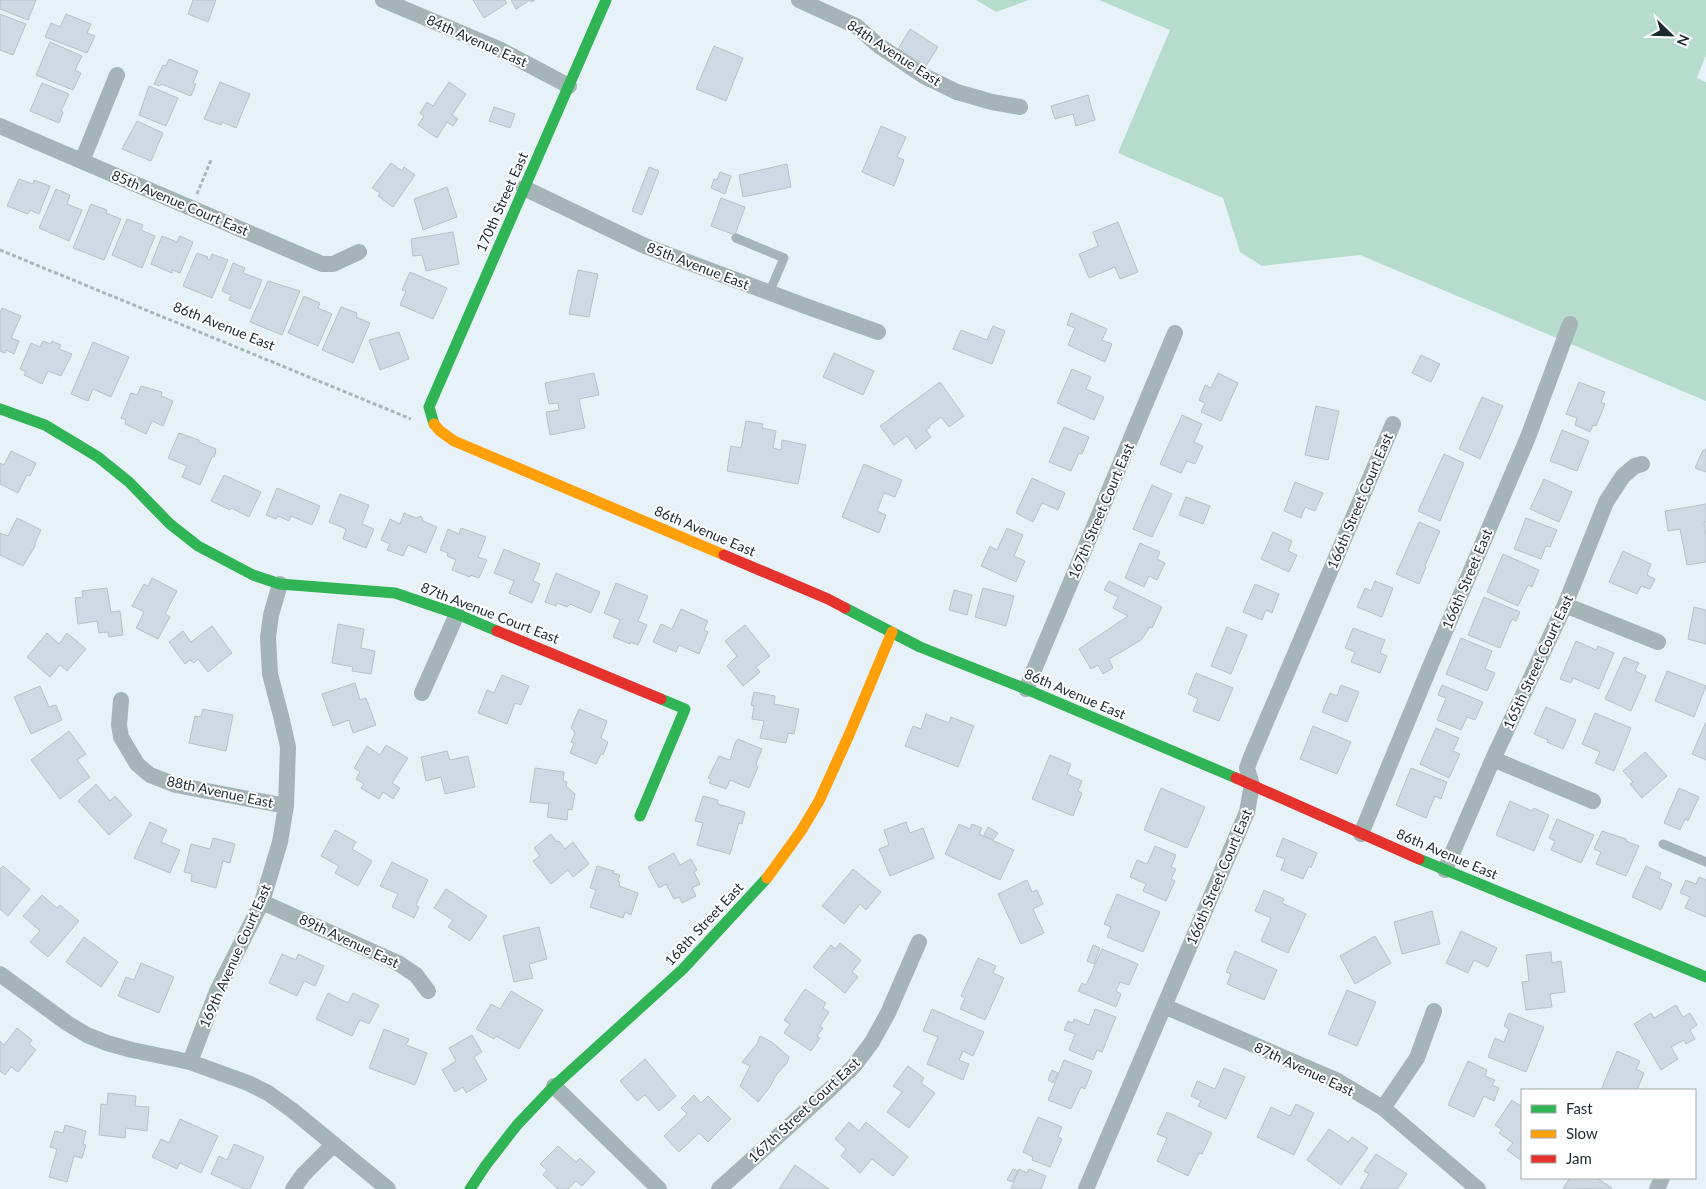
<svg xmlns="http://www.w3.org/2000/svg" width="1706" height="1189" viewBox="0 0 1706 1189" font-family="Lato,sans-serif">
<rect width="100%" height="100%" fill="#e7f2f8"/>
<path fill="#b6dcce" d="M976,0H1029L996,12Z
M1099,0H1706V55L1697,78L1706,82V401L1360,255L1262,266L1240,252L1223,198L1118,153L1170,30Z"/>
<path fill="#cfd9e3" stroke="#b9c0c8" d="M0,0H36L28,20L0,9Z
M193,0H216L208,22L188,14Z
M473,0H505L507,3L484,18Z
M511,0H535L531,2L530,0L516,9Z
M0,14L26,24L13,55L0,50Z
M66,14L91,24L87,33L95,36L87,53L45,37L51,23L60,27Z
M910,29L938,47L926,66L898,49Z
M50,42L82,56L75,70L81,73L73,90L36,75Z
M714,46L743,58L726,101L696,89Z
M169,59L198,71L193,83L196,84L191,96L161,84L160,86L154,84L163,65L166,66Z
M220,82L250,94L236,128L222,122L221,125L204,119Z
M449,82L466,94L452,115L458,119L453,126L447,122L437,138L418,125L424,116L420,113L427,102L433,106Z
M42,83L69,94L61,111L63,112L59,123L30,111Z
M149,86L178,98L166,126L139,115Z
M1088,95L1095,120L1076,126L1073,114L1055,119L1051,106Z
M494,107L515,114L510,128L489,121Z
M137,121L163,133L151,161L122,149Z
M881,126L906,137L897,157L904,160L894,186L862,172Z
M391,163L402,171L404,167L415,175L393,207L378,196L380,193L372,188Z
M787,164L791,187L743,197L739,175Z
M649,167L659,171L642,215L632,211Z
M720,172L731,176L725,194L711,188L714,179L717,180Z
M19,179L33,184L34,180L50,186L39,214L30,210L28,214L7,206Z
M447,187L457,217L423,230L414,199Z
M56,189L70,195L67,204L82,210L69,241L39,228Z
M721,198L745,207L735,235L711,226Z
M91,204L107,210L106,213L121,219L104,260L73,248Z
M127,219L143,225L141,230L155,236L142,268L112,255Z
M1118,222L1138,272L1120,279L1115,267L1089,278L1079,254L1098,246L1093,232Z
M453,232L459,264L426,271L422,255L413,256L411,239Z
M162,236L177,242L180,236L193,242L180,273L172,270V273L151,264Z
M197,253L208,257L207,259L210,260L212,254L228,260L212,298L183,286Z
M233,263L245,268L243,273L262,280L250,309L229,300L231,295L222,291Z
M578,270L598,274L589,317L569,314Z
M410,272L447,288L433,319L400,305L406,291L402,290Z
M268,281L300,291L282,335L250,322Z
M304,296L320,303L318,308L332,314L318,346L288,333Z
M341,307L357,313L356,317L370,323L353,363L322,350Z
M2,308L21,316L11,338L19,341L14,354L6,350L5,353L0,351V313Z
M1071,313L1107,329L1102,340L1112,344L1105,362L1068,345L1075,328L1067,325Z
M993,326L1005,331L992,364L953,349L961,330L987,340Z
M399,332L409,359L380,370L369,340Z
M43,341L51,344L52,341L61,345L59,349L72,354L61,376L48,371L42,384L24,375L26,372L20,369L31,343L40,347Z
M93,342L129,357L111,397L93,389L88,401L71,394Z
M834,353L874,371L863,395L823,377Z
M1421,355L1440,364L1431,382L1412,373Z
M1072,369L1091,377L1086,389L1104,397L1094,420L1057,403Z
M594,373L599,395L579,399L585,428L550,435L546,412L559,410L558,403L549,404L545,383Z
M1218,373L1238,383L1221,421L1201,412L1205,403L1199,400L1205,385L1211,388Z
M940,382L964,416L949,427L941,417L929,426L930,427L926,430L931,437L916,449L907,436L894,445L880,426Z
M1579,382L1605,392L1601,402L1605,404L1596,426L1593,425L1590,432L1575,425L1577,418L1566,414Z
M141,386L162,392L161,396L173,401L163,426L152,421L146,434L125,424L126,420L121,418L131,393L137,395Z
M1482,397L1503,406L1480,459L1459,449Z
M1316,406L1339,411L1328,460L1305,455Z
M1182,415L1202,424L1194,442L1203,446L1195,464L1187,461L1181,473L1160,464Z
M746,421L763,424L762,428L776,431L773,448L781,450L782,440L806,445L798,484L727,471L731,446L741,448Z
M1064,427L1089,437L1082,454L1079,453L1071,471L1049,462Z
M1562,430L1589,441L1577,471L1550,461Z
M179,433L199,440V442L216,449L215,452H216L214,457H212L200,485L182,477L187,466L168,458Z
M1706,448V472L1695,468L1703,450L1705,451Z
M11,451L36,463L30,476L27,475L18,493L0,484V463L4,465Z
M1444,454L1464,463L1440,521L1418,511Z
M864,464L902,480L895,497L884,493L877,511L886,515L879,533L842,517Z
M224,475L261,492L249,517L231,508L230,510L211,501Z
M1032,478L1065,493L1058,510L1042,503L1033,522L1016,513Z
M1544,479L1572,492L1559,522L1530,509Z
M1295,482L1323,493L1315,511L1305,507L1301,518L1284,511Z
M1152,485L1172,494L1152,537L1133,529Z
M277,488L320,506L312,525L291,516L289,521L278,516L276,519L266,515Z
M340,494L369,505L362,524L374,529L366,548L343,539L346,529L329,522Z
M1186,497L1210,506L1203,524L1179,515Z
M1706,504V522H1704L1706,536V562L1687,565L1680,529L1668,531L1665,511Z
M404,513L416,518L421,516L423,521L437,527L426,553L408,545L403,556L387,550L390,544L381,540L390,519L400,524Z
M17,518L41,530L35,543V546L23,566L0,555V533L8,536Z
M1526,518L1557,530L1550,547L1546,546L1541,559L1514,549Z
M1419,522L1440,531L1425,566L1426,567L1419,584L1396,574Z
M461,528L486,537L478,557L487,560L479,578L470,575V577L452,570L456,560L447,556L448,553L440,550L448,529L459,534Z
M1007,528L1023,535L1014,556L1025,561L1016,582L981,566L990,546L997,550Z
M1273,532L1292,541L1288,551L1297,555L1289,572L1261,559Z
M1140,543L1160,552L1157,559L1165,563L1157,580L1149,576L1144,587L1125,578Z
M504,549L540,564L533,581L540,584L532,603L509,593L514,581L494,573Z
M1623,551L1651,564L1647,575L1655,579L1650,589L1641,586L1637,594L1609,582Z
M1503,554L1539,570L1532,587L1528,585L1518,606L1487,592Z
M556,573L600,592L591,613L570,604L567,607L557,603L556,606L545,602Z
M152,578L177,591L165,614L170,617L158,639L136,628L144,612L132,606L144,584L148,586Z
M1109,581L1162,607L1152,628L1150,627L1141,640L1109,659L1113,668L1103,674L1098,665L1091,669L1079,649L1128,616L1113,608L1118,597L1104,590Z
M1375,581L1393,588L1382,617L1357,607L1365,588L1371,591Z
M616,583L648,596L638,621L647,625L638,645L630,642V644L613,637L620,620L604,613Z
M1255,584L1279,594L1272,613L1266,610L1262,620L1243,612Z
M107,588L111,612L120,611L123,635L109,637L108,632L99,633L97,621L78,624L75,598L83,597L82,591Z
M983,588L1014,596L1006,626L975,617Z
M954,590L972,595L967,615L949,610Z
M1484,597L1520,612L1516,621L1512,619L1500,648L1468,635Z
M1694,607L1706,610V644L1688,639Z
M681,609L708,621L704,630L708,632L699,654L679,645L676,652L653,642L661,624L672,629Z
M338,624L364,629L361,648L375,651L371,674L352,671L353,667L332,663Z
M745,625L770,656L756,667L760,672L743,686L727,666L737,656L725,641Z
M212,626L232,653L208,672L198,659L194,663L190,660L185,664L169,642L183,631L191,642Z
M1227,627L1247,635L1231,674L1211,666Z
M1353,628L1385,640L1380,653L1387,656L1380,673L1351,662L1355,652L1345,648Z
M47,633L59,644L67,633L86,649L67,671L60,665L50,677L27,657Z
M1461,638L1492,651L1485,669L1495,673L1487,691L1446,674Z
M1576,641L1596,650L1598,646L1614,653L1599,689L1573,678L1571,683L1560,679Z
M1624,657L1639,663L1635,671L1646,676L1631,711L1605,699Z
M1667,671L1706,686L1694,717L1655,701Z
M1196,673L1233,688L1219,721L1193,711L1198,699L1188,694Z
M502,675L529,686L521,705L515,703L507,724L478,713L487,690L494,693Z
M355,683L360,700L366,698L376,725L353,733L349,720L333,726L322,694Z
M1341,685L1359,692L1347,722L1322,712L1330,693L1337,696Z
M1442,685L1483,702L1475,720L1467,717L1461,730L1437,720L1446,698L1438,695Z
M40,686L49,707L56,705L62,720L31,734L14,697Z
M754,692L775,696L774,704L799,709L794,734L788,733L786,743L760,738L764,721L752,719L754,706L751,705Z
M1546,707L1576,720L1563,749L1547,742L1548,740L1534,734Z
M203,709L233,715L226,751L189,743L195,716L201,717Z
M579,709L607,721L601,738L608,742L603,755L601,754L596,764L570,753L574,743L571,742L575,733L571,728Z
M1595,713L1631,728L1614,771L1595,763L1600,752L1582,744Z
M926,714L949,723L951,717L974,726L958,767L905,746L913,726L921,729Z
M1706,722V760L1692,754Z
M1313,726L1351,742L1337,774L1300,759Z
M1436,728L1459,738L1453,751L1460,754L1449,778L1420,764Z
M69,731L86,754L77,760L90,777L60,799L31,760Z
M738,739L762,749L756,764L758,767L749,788L730,780L726,789L709,783L711,779L708,778L719,756L730,760L735,743Z
M386,745L408,758L392,783L400,788L393,799L383,792L379,799L361,788L364,784L356,779L360,772L354,768L367,746L380,755Z
M447,751L450,760L468,756L475,787L445,794L441,777L426,781L421,757Z
M1645,752L1667,776L1642,798L1630,784L1633,782L1623,771Z
M1050,755L1071,764L1067,774L1082,781L1078,791L1082,793L1073,816L1032,799Z
M535,768L564,772L563,781L567,782L566,786L575,794L572,810L568,809L567,820L547,817L549,804L530,802Z
M1411,768L1447,782L1441,799L1435,796L1426,818L1396,805Z
M96,784L110,801L115,796L132,815L109,835L78,801Z
M1161,788L1205,807L1187,848L1144,830Z
M1679,788L1699,797L1688,821L1685,819L1680,830L1664,823Z
M703,796L718,800V804L745,812L742,824L739,823L730,854L697,845L703,823L695,821Z
M1510,801L1532,811L1534,808L1549,815L1534,851L1496,835Z
M1557,819L1594,835L1581,863L1551,850L1555,841L1549,838Z
M150,822L167,830L161,842L180,850L170,873L134,858Z
M906,822L910,833L923,828L934,858L890,876L879,849L889,845L884,830Z
M959,824L970,829L972,824L982,828L979,834L1014,850L1000,880L945,854Z
M988,827L998,833L993,840L984,835Z
M335,830L356,842L352,849L372,861L358,886L335,873L339,866L321,856Z
M1602,831L1626,839V841L1639,846L1626,876L1596,864L1601,852L1594,849Z
M551,834L557,842L559,841L565,849L573,842L589,864L573,877L568,870L551,884L533,861L540,856L534,848Z
M213,838L235,844L230,863L223,861L216,888L191,881L192,874L184,872L191,844L210,849Z
M1283,838L1317,853L1311,868L1309,866L1303,879L1281,870L1285,859L1276,856Z
M1155,846L1176,855L1171,867L1176,869L1171,879L1175,881L1166,901L1143,891L1146,884L1130,877L1137,860L1147,864Z
M674,853L680,865L691,859L697,870L694,872L700,884L692,888L696,896L682,903L679,897L674,899L666,884L659,888L648,867Z
M392,862L428,880L416,905L419,907L414,918L392,907L398,894L380,886Z
M3,866L30,889L8,916L0,909V869Z
M597,866L614,871L613,873L620,875L618,881L620,882L619,886L638,893L631,915L625,912L623,918L590,907L596,890L590,888Z
M1646,866L1661,873L1659,878L1672,884L1661,910L1632,897Z
M853,869L881,892L866,910L860,904L844,924L822,906Z
M1699,877L1706,880V917L1685,908L1690,897L1680,893L1686,880L1696,884Z
M1027,880L1032,892L1037,890L1043,904L1033,909L1044,933L1021,944L998,894Z
M446,889L487,916L470,941L448,927L453,920L434,908Z
M1264,890L1284,899L1282,903L1306,914L1288,953L1261,941L1271,918L1255,911Z
M1117,894L1160,912L1143,952L1107,937L1111,927L1104,924Z
M42,895L57,908L60,905L79,921L48,957L30,942L40,931L23,916Z
M1432,911L1440,944L1402,954L1394,922Z
M539,927L547,959L529,964L533,978L514,982L503,936Z
M1461,931L1497,948L1488,967L1474,960L1468,973L1446,963Z
M1375,936L1391,963L1355,984L1340,956Z
M84,937L118,962L101,987L66,962Z
M840,943L861,960L852,972L858,977L845,993L813,967L831,945L835,949Z
M1093,945L1100,948L1094,964L1087,961Z
M1102,949L1138,964L1129,985L1120,982L1116,991L1121,994L1116,1007L1078,991L1082,983L1086,985Z
M1235,951L1277,970L1264,1000L1227,984L1231,974L1226,972Z
M1551,952L1552,963L1561,961L1565,992L1550,994L1552,1007L1526,1010L1522,982L1529,981L1526,955Z
M282,954L296,960L298,954L324,966L315,986L304,981L297,996L269,983Z
M978,958L996,966L993,973L1004,978L985,1020L960,1009L965,998L961,996Z
M141,963L174,977L159,1013L118,996L126,977L134,980Z
M805,989L826,1003L823,1008L829,1012L820,1026L823,1028L817,1036L820,1038L811,1051L784,1033L790,1024L784,1020Z
M1347,990L1376,1002L1357,1046L1328,1034Z
M511,991L543,1010L519,1049L496,1036L494,1039L476,1029L491,1004L500,1009Z
M328,993L348,1003L353,993L379,1005L369,1024L360,1020L352,1036L316,1019Z
M1676,1005L1683,1017L1690,1013L1697,1025L1690,1030L1695,1039L1686,1044L1684,1040L1671,1047L1678,1059L1661,1070L1634,1024L1651,1013L1654,1018Z
M932,1009L984,1032L973,1056L963,1051L959,1060L969,1064L963,1080L927,1064L938,1037L923,1031Z
M1095,1009L1116,1017L1102,1052L1097,1050L1093,1060L1069,1050L1075,1034L1064,1030L1068,1021L1073,1023L1074,1019L1089,1025Z
M1509,1013L1544,1027L1526,1072L1488,1057L1495,1038L1504,1042L1509,1029L1504,1026Z
M17,1028L32,1040L29,1044L36,1050L18,1072L11,1067L5,1075L0,1071V1041L4,1045Z
M384,1029L409,1039L406,1045L427,1053L415,1085L369,1068Z
M472,1035L482,1052L474,1057L487,1080L466,1093L463,1087L455,1092L442,1070L456,1061L449,1048Z
M760,1036L772,1042L789,1057L787,1063L776,1075L770,1087L758,1102L740,1086L750,1066L742,1062L757,1044Z
M1617,1051L1640,1061L1636,1069L1644,1073L1637,1090H1601Z
M645,1059L676,1096L659,1111L645,1095L637,1101L620,1081Z
M1064,1060L1092,1071L1085,1089L1081,1087L1071,1109L1048,1100Z
M1468,1061L1487,1070L1485,1076L1495,1080L1492,1085L1499,1088L1494,1101L1484,1096L1474,1117L1448,1105Z
M908,1066L924,1078L921,1083L935,1093L909,1128L887,1112L902,1092L893,1086Z
M1224,1068L1245,1077L1226,1119L1198,1106L1201,1101L1191,1096L1197,1081L1215,1089Z
M1052,1070L1058,1073L1053,1083L1048,1080Z
M108,1093L136,1096L135,1106L149,1107L147,1131L126,1128L125,1138L99,1135L101,1104L107,1105Z
M694,1095L701,1103L708,1096L731,1119L708,1142L699,1133L679,1152L664,1136L687,1114L681,1108Z
M1512,1100L1522,1107V1161L1507,1150L1513,1143L1499,1133L1502,1130L1495,1125Z
M1296,1104L1314,1113L1294,1155L1257,1137L1271,1107L1290,1116Z
M1167,1112L1212,1133L1202,1154L1199,1153L1188,1176L1157,1161L1167,1138L1157,1134Z
M1038,1117L1062,1127L1058,1137L1062,1139L1050,1167L1032,1160L1033,1157L1023,1152Z
M180,1119L218,1136L201,1173L180,1163L177,1169L152,1157L161,1139L169,1143Z
M849,1122L859,1131L866,1122L908,1157L893,1176L872,1159L860,1173L841,1156L846,1149L835,1139Z
M65,1125L86,1131L83,1144L86,1145L82,1158L74,1156L67,1182L49,1177L57,1149L50,1147L55,1131L63,1133Z
M1329,1129L1348,1142L1352,1137L1368,1148L1341,1185L1307,1160Z
M234,1144L264,1157L250,1189H244L211,1174L219,1156L227,1160Z
M558,1146L576,1162L580,1158L595,1172L582,1186L576,1181L568,1189H558L543,1175L547,1170L540,1164Z
M1376,1154L1407,1174L1397,1189H1360L1369,1174L1364,1171Z
M795,1165L829,1189H779Z
M1013,1169L1018,1171L1012,1182L1007,1180Z
M1019,1169L1027,1173L1029,1169L1046,1176L1041,1189H1011Z
M1570,1178H1597L1612,1188L1564,1189L1563,1188Z"/>
<g fill="none" stroke-linecap="round" stroke-linejoin="round">
<path stroke="#a8b6b8" stroke-width="3" stroke-dasharray="4 2.5" stroke-linecap="butt" d="M197,194L211,160
M0,250L411,419"/>
<path stroke="#a4b4b7" stroke-width="9" d="M736,238L784,258L769,293
M1663,844L1706,862"/>
<path stroke="#a4b4b7" stroke-width="16" d="M383,0L499,49L569,86
M799,0L856,26L878,45L924,76L957,92L992,102L1020,107
M0,126L322,264H333L359,252
M82,161L117,75
M524,188L645,246L808,307L878,332
M1565,605L1658,642
M1026,689L1175,333
M422,693L457,614
M121,700L119,725L121,737L137,764L150,775L176,785L286,806
M1493,759L1593,801
M1361,834L1429,669L1528,437L1570,324
M1445,870L1493,759L1565,605L1606,502L1623,476L1635,466L1642,464
M262,902L398,963L416,975L428,991
M0,974L67,1023L87,1035L107,1043L132,1050L190,1062L248,1083L268,1093L292,1110L388,1189
M1164,1006L1336,1080L1383,1108L1478,1189
M190,1062L217,991L262,902L280,842L286,806L288,747L281,716L270,674L268,637L271,615L280,584
M554,1086L659,1189
M1383,1108L1417,1058L1434,1011
M293,1189L303,1175L334,1144
M719,1189L827,1092L854,1066L872,1042L888,1013L919,942
M1086,1189L1247,812L1252,785L1247,768L1251,757L1393,424
M1657,1189L1662,1178"/>
<path stroke="#30b455" stroke-width="11" d="M0,409L45,425L98,457L129,482L170,524L198,546L253,575L280,584L395,593L457,614L497,631
M434,424L429,407L606,0
M845,608L920,647L1026,689L1236,778
M640,816L685,709L661,699
M1419,859L1706,977
M470,1189L486,1165L517,1125L554,1086L683,969L767,878"/>
<path stroke="#ff9f0a" stroke-width="11" d="M434,424L440,431L454,441L724,555
M767,878L801,831L819,801L849,735L892,632"/>
<path stroke="#e5322d" stroke-width="11" d="M724,555L828,599L845,608
M497,631L661,699
M1236,778L1419,859"/>
</g>
<g text-anchor="middle" stroke-width="4" stroke-linejoin="round" paint-order="stroke">
<g font-size="14" fill="#1b282e" stroke="#fff">
<text transform="translate(477 41) rotate(24)" y="5">84th Avenue East</text>
<text transform="translate(894 53) rotate(33)" y="5">84th Avenue East</text>
<text transform="translate(502 202) rotate(-66)" y="5">170th Street East</text>
<text transform="translate(180 203) rotate(23)" y="5">85th Avenue Court East</text>
<text transform="translate(698 266) rotate(21)" y="5">85th Avenue East</text>
<text transform="translate(224 326) rotate(22)" y="5">86th Avenue East</text>
<text transform="translate(1360 501) rotate(-67)" y="5">166th Street Court East</text>
<text transform="translate(1101 511) rotate(-67)" y="5">167th Street Court East</text>
<text transform="translate(705 531) rotate(23)" y="5">86th Avenue East</text>
<text transform="translate(1467 579) rotate(-67)" y="5">166th Street East</text>
<text transform="translate(490 613) rotate(21)" y="5">87th Avenue Court East</text>
<text transform="translate(1538 662) rotate(-65)" y="5">165th Street Court East</text>
<text transform="translate(1075 694) rotate(23)" y="5">86th Avenue East</text>
<text transform="translate(220 792) rotate(12)" y="5">88th Avenue East</text>
<text transform="translate(1447 854) rotate(23)" y="5">86th Avenue East</text>
<text transform="translate(1219 877) rotate(-67)" y="5">166th Street Court East</text>
<text transform="translate(704 924) rotate(-47)" y="5">168th Street East</text>
<text transform="translate(349 941) rotate(25)" y="5">89th Avenue East</text>
<text transform="translate(235 956) rotate(-66)" y="5">169th Avenue Court East</text>
<text transform="translate(1304 1069) rotate(25)" y="5">87th Avenue East</text>
<text transform="translate(804 1110) rotate(-43)" y="5">167th Street Court East</text>
</g>
</g>
<rect x="1521" y="1089" width="175" height="90" fill="#ffffff" stroke="#a4a9ab"/>
<rect x="1531" y="1105" width="25" height="8" fill="#30b455" stroke="#a4a9ab"/>
<text x="1566" y="1114" font-size="15" fill="#1b282e">Fast</text>
<rect x="1531" y="1130" width="25" height="8" fill="#ff9f0a" stroke="#a4a9ab"/>
<text x="1566" y="1139" font-size="15" fill="#1b282e">Slow</text>
<rect x="1531" y="1155" width="25" height="8" fill="#e5322d" stroke="#a4a9ab"/>
<text x="1566" y="1164" font-size="15" fill="#1b282e">Jam</text>
<g transform="translate(1671 35) rotate(113)" stroke="#ffffff" stroke-width="4" paint-order="stroke">
<path d="M0-4L9 19L0 12L-9 19Z" fill="#1b282e"/>
<text y="-8" font-size="14" font-weight="bold" text-anchor="middle" fill="#1b282e">N</text>
</g>
</svg>
